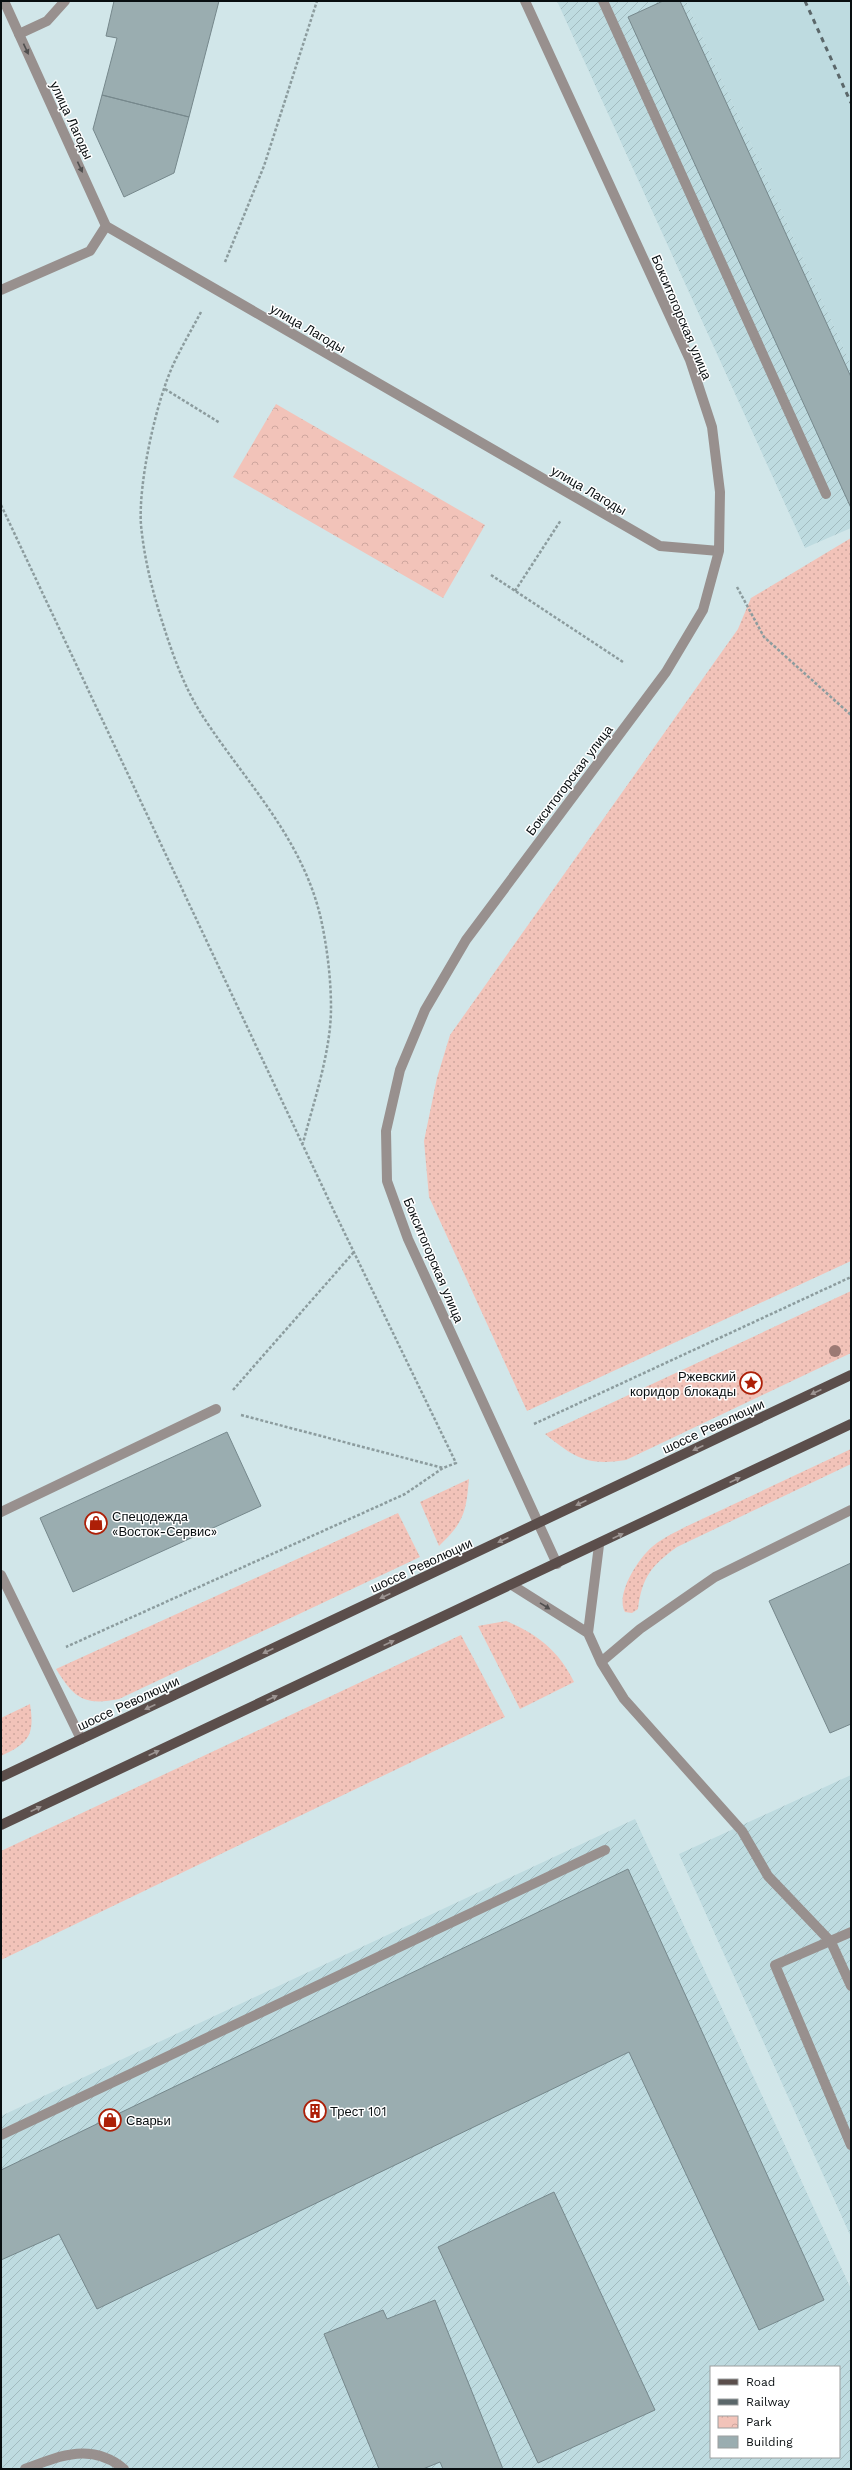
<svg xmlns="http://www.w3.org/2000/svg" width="852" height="2470" viewBox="0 0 852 2470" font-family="'Work Sans',sans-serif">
<defs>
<pattern id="industrial-furrows" width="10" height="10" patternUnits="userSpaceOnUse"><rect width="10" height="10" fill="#bedbe0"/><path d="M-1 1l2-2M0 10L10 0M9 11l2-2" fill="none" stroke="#a2bbbf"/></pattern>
<pattern id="grass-dots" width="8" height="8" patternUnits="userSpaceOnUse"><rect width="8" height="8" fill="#f2c3b9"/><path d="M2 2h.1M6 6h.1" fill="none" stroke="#cea69e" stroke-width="1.8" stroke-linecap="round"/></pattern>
<pattern id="park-crowns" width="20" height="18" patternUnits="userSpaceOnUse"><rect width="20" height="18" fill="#f2c3b9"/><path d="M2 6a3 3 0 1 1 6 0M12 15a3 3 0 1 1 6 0" fill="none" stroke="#cea69e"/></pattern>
</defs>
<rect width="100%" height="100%" fill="#d1e6e9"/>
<path fill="#bedbe0" d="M686,1H851V364Z"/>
<path fill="url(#industrial-furrows)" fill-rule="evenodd" d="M557,1H686L851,364V528L805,548Z
M851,1775V2237L679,1854Z
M635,1819L851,2289V2469H1V2116ZM711,2367H839V2457H711Z"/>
<path fill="url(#grass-dots)" d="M851,538V1261L527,1411L429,1197L424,1141L437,1078L450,1035L738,629L751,598Z
M851,1291V1353L626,1460C587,1466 575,1458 545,1434Z
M851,1449V1464L677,1547C652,1565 642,1577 638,1609L632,1613L625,1612C616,1596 634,1566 646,1553C655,1542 670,1535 683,1528Z
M469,1479C466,1513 464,1522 439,1546L420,1502Z
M398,1513L420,1557L119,1699C84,1706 74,1698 56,1669Z
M506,1621C537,1634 559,1651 574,1682L520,1709L478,1626Z
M461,1635L505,1717L1,1960V1851Z
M30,1704C35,1735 29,1743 1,1756V1718Z"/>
<path fill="url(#park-crowns)" d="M276,404L485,525L443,598L233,477Z"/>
<path fill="#9aadb0" stroke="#76888c" d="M114,1H219L189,117L102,95L117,38L106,36Z
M663,1H680L851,377V508L628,17Z
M102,95L189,117L174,173L124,197L93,129Z
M227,1432L261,1506L73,1592L40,1518Z
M851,1563V1724L830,1733L769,1601Z
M628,1869L824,2300L759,2330L629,2052L97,2309L59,2234L1,2260V2170Z
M554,2192L655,2410L538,2463L438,2247Z
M435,2300L503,2469H443L440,2462L423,2469H379L324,2334L383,2310L387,2319Z"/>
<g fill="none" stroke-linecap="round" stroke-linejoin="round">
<path stroke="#8c9c9e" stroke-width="2.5" stroke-dasharray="3 2" stroke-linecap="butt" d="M225,262L264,166L317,1
M201,312C192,329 182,346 174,363C156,401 138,484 141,525C144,557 152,590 162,621C172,653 184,687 202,715C246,783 302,837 321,919C327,947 331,978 331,1008C331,1051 314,1101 303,1143
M165,389L220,423
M1,505L333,1209L456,1463L443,1468L405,1494L66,1647
M491,575L623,662
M737,587L764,637L851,715
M515,591L561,520
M233,1390L354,1252
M241,1415L443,1468
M534,1424L851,1277"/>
<path stroke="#98908e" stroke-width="10" d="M603,1L826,494
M19,34L47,21L65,1
M1,290L90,251L106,226
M1,1512L216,1409
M1,1575L81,1739
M512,1585L588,1633L599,1545
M588,1633L601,1662L624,1699L742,1831L768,1876L831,1942L851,1986
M601,1662L640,1629L715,1577L851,1510
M851,1932L775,1965L851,2145
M1,2135L605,1850
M25,2469C59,2456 92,2442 124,2469"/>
<path stroke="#98908e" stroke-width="10" d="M4,1L106,226L660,546L719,551
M525,1L690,360L712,427L720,492L719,551L703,610L666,672L466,940L425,1010L400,1070L386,1131L387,1181L408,1239L557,1564"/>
<path stroke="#5b4e4b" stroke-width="10" d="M1,1777L851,1375
M1,1825L851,1424"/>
<path stroke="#5b676a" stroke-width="3" stroke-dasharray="5 5" stroke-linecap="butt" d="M805,1L851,103"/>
</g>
<circle fill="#9c7a74" cx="835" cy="1351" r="6"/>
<defs><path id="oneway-solid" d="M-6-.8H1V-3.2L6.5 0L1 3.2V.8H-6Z"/></defs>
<g fill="#504f4f">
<use href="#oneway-solid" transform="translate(26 49) rotate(65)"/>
<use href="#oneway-solid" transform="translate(80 167) rotate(65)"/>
<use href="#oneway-solid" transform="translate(545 1606) rotate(32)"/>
</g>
<g fill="#9d9593">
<use href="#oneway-solid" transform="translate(816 1392) rotate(155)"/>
<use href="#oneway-solid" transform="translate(698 1448) rotate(155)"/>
<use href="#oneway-solid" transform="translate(735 1480) rotate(-25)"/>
<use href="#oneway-solid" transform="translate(581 1503) rotate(155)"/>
<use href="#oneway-solid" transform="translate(618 1536) rotate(-25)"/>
<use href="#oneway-solid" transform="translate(503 1540) rotate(155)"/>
<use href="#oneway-solid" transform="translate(385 1596) rotate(155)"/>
<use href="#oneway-solid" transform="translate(389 1643) rotate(-25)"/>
<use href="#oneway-solid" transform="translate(268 1651) rotate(155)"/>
<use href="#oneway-solid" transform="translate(272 1698) rotate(-25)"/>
<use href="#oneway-solid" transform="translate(150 1707) rotate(155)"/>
<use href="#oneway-solid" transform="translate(154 1753) rotate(-25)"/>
<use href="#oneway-solid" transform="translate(36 1809) rotate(-25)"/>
</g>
<defs>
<g id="sight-ring" transform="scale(1.15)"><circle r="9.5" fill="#fff" stroke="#ad1f07" stroke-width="1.5"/><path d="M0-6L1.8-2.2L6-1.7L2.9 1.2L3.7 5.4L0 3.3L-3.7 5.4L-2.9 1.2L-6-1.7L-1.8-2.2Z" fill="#ad1f07"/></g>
<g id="shop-ring" transform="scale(1.15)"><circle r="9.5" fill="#fff" stroke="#ad1f07" stroke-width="1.5"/><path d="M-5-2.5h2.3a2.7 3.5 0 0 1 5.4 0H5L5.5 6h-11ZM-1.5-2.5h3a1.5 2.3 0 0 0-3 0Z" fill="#ad1f07"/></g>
<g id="building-ring" transform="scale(1.15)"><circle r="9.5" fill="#fff" stroke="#ad1f07" stroke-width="1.5"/><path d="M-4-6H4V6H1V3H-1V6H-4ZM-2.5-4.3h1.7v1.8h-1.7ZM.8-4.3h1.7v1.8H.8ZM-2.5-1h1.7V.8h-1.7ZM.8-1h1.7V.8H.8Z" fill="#ad1f07"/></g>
</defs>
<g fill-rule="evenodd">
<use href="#sight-ring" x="751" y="1383"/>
<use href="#shop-ring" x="96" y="1523"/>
<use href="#building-ring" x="315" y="2111"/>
<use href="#shop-ring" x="110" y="2120"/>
</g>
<g text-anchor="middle" stroke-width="3" stroke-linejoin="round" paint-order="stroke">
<g font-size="13" fill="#080e10" stroke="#fff">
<text transform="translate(72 120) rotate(65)" y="5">улица Лагоды</text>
<text transform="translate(682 317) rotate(67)" y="5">Бокситогорская улица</text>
<text transform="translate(308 328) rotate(30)" y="5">улица Лагоды</text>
<text transform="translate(589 490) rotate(30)" y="5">улица Лагоды</text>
<text transform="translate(569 780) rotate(-53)" y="5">Бокситогорская улица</text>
<text transform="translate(434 1260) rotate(67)" y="5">Бокситогорская улица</text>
<text transform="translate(713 1426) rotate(-25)" y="5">шоссе Революции</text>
<text transform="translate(421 1565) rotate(-25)" y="5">шоссе Революции</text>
<text transform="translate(128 1703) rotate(-25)" y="5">шоссе Революции</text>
</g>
<g font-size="13" fill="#080e10" stroke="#fff" text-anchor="start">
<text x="736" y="1381" text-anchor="end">Ржевский<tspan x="736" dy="15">коридор блокады</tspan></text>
<text x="112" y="1521">Спецодежда<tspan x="112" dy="15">«Восток-Сервис»</tspan></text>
<text x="330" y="2116">Трест 101</text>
<text x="126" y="2125">Сварьи</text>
</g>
</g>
<rect width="852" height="2470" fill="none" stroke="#080e10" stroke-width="4"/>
<rect x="710" y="2366" width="130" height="92" fill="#ffffff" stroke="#9c9f9f"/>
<rect x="718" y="2379" width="20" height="6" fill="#5b4e4b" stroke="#9c9f9f"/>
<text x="746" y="2386" font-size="12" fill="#080e10">Road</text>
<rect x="718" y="2399" width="20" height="6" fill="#5b676a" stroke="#9c9f9f"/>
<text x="746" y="2406" font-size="12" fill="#080e10">Railway</text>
<rect x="718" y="2416" width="20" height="12" fill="url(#park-crowns)" stroke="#9c9f9f"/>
<text x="746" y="2426" font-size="12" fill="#080e10">Park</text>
<rect x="718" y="2436" width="20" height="12" fill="#9aadb0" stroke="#9c9f9f"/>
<text x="746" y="2446" font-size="12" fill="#080e10">Building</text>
</svg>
